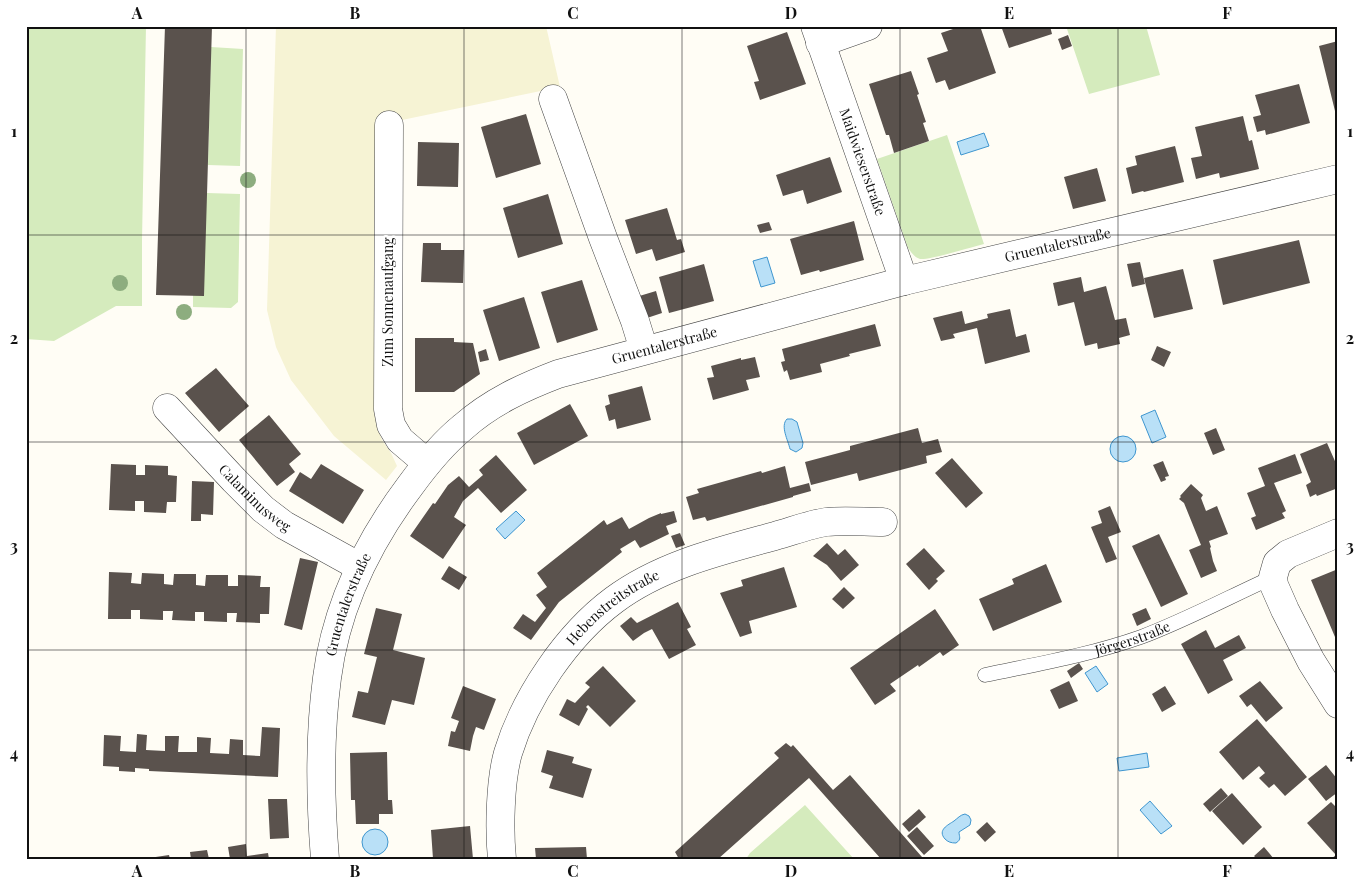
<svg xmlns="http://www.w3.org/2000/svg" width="1364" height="885" viewBox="0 0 1364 885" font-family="'Playfair Display',serif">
<rect width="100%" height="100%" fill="#fffdf5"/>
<path fill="#f6f3d4" d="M276,26H546L560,87L378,125V429L382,440L391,453L397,466L386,480L334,436L291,380L276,347L267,310Z"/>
<path fill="#d5ebbd" d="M26,26H146L142,240V306H116L54,341L26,339Z
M1066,26H1146L1160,75L1089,94Z
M211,47L243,49L240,166L208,165Z
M947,135L984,244C971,247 931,260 920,259C914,257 912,253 908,248L877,159Z
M207,193L240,194L238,302L231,308L193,307V295Z
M805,805L854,859H746L750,853Z"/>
<path fill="#b9e0f7" stroke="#3f96cf" d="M984,133L989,146L961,155L957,142Z
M767,257L775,283L761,287L753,261Z
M1155,410L1166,437L1152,443L1141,416Z
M787,419H792L797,422L803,443L802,448L796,452L790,449C788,440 780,426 787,419Z
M1110 449a13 13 0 1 1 26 0a13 13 0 1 1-26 0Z
M516,511L525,520L505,539L496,529Z
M1096,666L1108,684L1097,692L1085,673Z
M1147,753L1149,767L1119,771L1117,758Z
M1150,801L1172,826L1161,834L1140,810Z
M965,814L969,816L971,820L970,825L959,832C959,837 962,839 956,843C951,843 948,842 945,839C937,830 948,825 954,821C958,818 960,815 965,814Z
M362 842a13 13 0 1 1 26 0a13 13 0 1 1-26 0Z"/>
<path fill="#5a524d" d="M165,26H212L204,296L156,295Z
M962,26H980L996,73L949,90L945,80L936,83L927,58L948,51L941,33Z
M1001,26H1050L1052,34L1009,48Z
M787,32L806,84L760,100L754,82L759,81L747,46Z
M1068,35L1072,46L1062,50L1058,39Z
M1338,41V111H1335L1319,46Z
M911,71L919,94L917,95L926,122L923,123L929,141L894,153L889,135H886L869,84Z
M1299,84L1310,123L1266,135L1265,130L1257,132L1253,117L1261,115L1255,95Z
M526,114L541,164L496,178L481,127Z
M1243,116L1249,141L1252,140L1259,169L1220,178L1219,173L1196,179L1191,158L1202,156L1195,127Z
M418,142L459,143L458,187L417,186Z
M1175,146L1184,182L1144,192L1143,191L1132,194L1126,168L1137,165L1135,156Z
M830,157L842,192L807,204L803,190L783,196L776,175Z
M1097,168L1106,201L1073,209L1064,177Z
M548,194L563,244L518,258L503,208Z
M667,208L677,240L681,239L685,252L656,261L652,249L636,254L625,220Z
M854,221L864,260L820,272L819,270L801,275L790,239Z
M769,222L772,230L760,233L757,225Z
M1299,240L1310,283L1223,305L1213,260Z
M423,243H441V250H464L463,283L421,282Z
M1140,262L1145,284L1132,287L1127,264Z
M704,264L714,301L669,313L659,277Z
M1183,269L1193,309L1154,318L1144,278Z
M1081,277L1084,292L1106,286L1115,320L1126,318L1130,335L1119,338L1120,344L1098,349L1097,343L1085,346L1074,302L1058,306L1053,283Z
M582,280L598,330L557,343L541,292Z
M656,291L662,313L644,319L636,297Z
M524,297L540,348L499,361L483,310Z
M1010,309L1016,337L1026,334L1030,352L985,364L977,328L953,334L955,338L941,341L933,318L962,311L965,324L988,318L987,314Z
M875,324L881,346L849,354L850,356L820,364L822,372L790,380L787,370L784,372L781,362L785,361L782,349Z
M415,338H454V342L473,343L480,374L454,392H415Z
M1157,346L1171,352L1164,367L1151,360Z
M486,349L489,360L480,362L478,352Z
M755,357L760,377L746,380L749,390L713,400L707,378L714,377L711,366L741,358V360Z
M216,368L249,406L219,432L185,393Z
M642,386L651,420L617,429L615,419L609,421L605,406L610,404L608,395Z
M570,404L588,436L534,465L517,433Z
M269,415L301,454L289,464L295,472L277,486L239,440Z
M918,428L922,443L938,439L942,452L926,456L927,463L859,481L857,473L811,485L805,462L850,450V446Z
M1216,428L1225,450L1213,455L1204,433Z
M1327,443L1338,468V488L1317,496L1316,494L1310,497L1306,485L1311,482L1300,454Z
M1295,454L1302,473L1274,483L1286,511L1282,513L1285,518L1256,530L1251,518L1256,516L1247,493L1265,486L1258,468Z
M496,455L527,490L501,513L478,488L463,501L454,517L466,525L443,559L410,536L433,503L435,504L448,485L459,476L469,487L483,475L479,470Z
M952,458L983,493L966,508L935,473Z
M1163,461L1169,476L1165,477L1166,480L1161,482L1153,465Z
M111,464L136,465V475H145V465L168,466V475L177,476L176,502H167L166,513L144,512V501H135V511L109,510Z
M321,464L364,490L343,524L289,491L300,472L311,479Z
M785,466L790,488L809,483L811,491L793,496V497L707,521L705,517L693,520L686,497L699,493L697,489L761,471L762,473Z
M192,481L214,482L213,515L201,514V521H191Z
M1191,484L1203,495L1201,498L1206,511L1217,506L1228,534L1209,541L1211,547L1210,548L1213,561L1217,571L1201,578L1189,550L1201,545L1184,503L1179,499L1181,497L1180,496Z
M1110,506L1121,532L1108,537L1117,559L1106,563L1091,527L1102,523L1098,511Z
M674,511L677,522L666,526L669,534L640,548L635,540L620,549L622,552L559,602L531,640L513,628L523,614L535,622L546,608L536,595L547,587L537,573L604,520L607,525L622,517L629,529L649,518L661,513V514Z
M680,533L685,545L676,548L671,536Z
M1159,534L1188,594L1161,607L1132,546Z
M827,543L838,555L845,549L859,565L841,581L827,565L813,556Z
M924,548L945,571L936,579L938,581L929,590L906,564Z
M300,558L318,562L302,630L284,625Z
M1046,564L1062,602L993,631L979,599L1014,584L1012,579Z
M449,566L467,577L459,590L441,579Z
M784,567L797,607L749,621L752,633L740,637L720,593L743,586L741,580Z
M1338,569V636L1335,637L1311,580Z
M109,572L132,573L131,583L141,584L142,573L164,574V584L173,585L174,574H196V585L205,586L206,575H228V586H238V575L261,576L260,587H270L269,614H260V623L236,622L237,613H227V622L204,621V612H195V621L172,620L173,611H163V620L140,619V610H131V619H108Z
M844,587L855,598L843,609L832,599Z
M678,602L691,627L687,629L696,645L669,659L652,629L644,633L633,641L620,626L631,617L637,623Z
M376,608L402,614L393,650L425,658L414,705L392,700L385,725L352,717L358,691L368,693L377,657L364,654Z
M1146,608L1151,619L1137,626L1132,614Z
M935,609L959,645L943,656L940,652L919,667L918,665L890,684L896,691L875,705L850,668Z
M1206,630L1215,648L1239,635L1246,648L1223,660L1233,680L1208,694L1181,644Z
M1079,663L1083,669L1071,678L1067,671Z
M603,666L636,701L610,727L588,705L586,707L588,709L579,726L559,715L567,699L575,703L590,687L585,683Z
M1069,681L1078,701L1059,709L1050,690Z
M1260,681L1283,708L1266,722L1251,704L1247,707L1239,696Z
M463,686L496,699L484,730L476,727L473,736L470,751L448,746L451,731L455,732L459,721L451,718Z
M1165,686L1176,704L1162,712L1152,694Z
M1257,719L1307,777L1285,796L1274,784L1269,788L1259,778L1265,773L1259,766L1243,780L1219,752Z
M262,727L280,728L278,777L149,771V769L135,768V772L119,771V767L103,766L104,735L121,736L120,751L136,752L137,734L147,735L146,750L165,751V736H179L178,752H197V737L211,738L210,753L229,754L230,739L243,740V755L260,756Z
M786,743L791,747L793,745L833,790L850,775L922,857L920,859H881L809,778L718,859H679L675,852L779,758L774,753Z
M547,750L574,757L572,763L592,769L583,798L549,788L553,776L541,772Z
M387,752L388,800H392L393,814H379V824H356L355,800H351L350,753Z
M1326,765L1338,780V792L1326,801L1308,779Z
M1221,788L1228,796L1210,812L1203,804Z
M1232,793L1262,827L1243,845L1212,811Z
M268,799H287L289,838L270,839Z
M1331,802L1338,809V859H1331L1336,855L1307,823Z
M919,809L926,817L909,832L902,824Z
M987,822L996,832L985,842L976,832Z
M470,826L473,859H433L431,830Z
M917,827L934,846L924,855L907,836Z
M246,844L247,856L268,853L269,859H230L228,847Z
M586,847L587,859H536L535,848Z
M1264,847L1274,859H1257L1254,856Z
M207,850L209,859H191L190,852Z
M169,855L170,859H150L149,858Z"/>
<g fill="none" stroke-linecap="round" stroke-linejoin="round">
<g stroke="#444" stroke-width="15">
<g id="lane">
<path id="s1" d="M985,675C1037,664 1090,655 1141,637C1186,620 1229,597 1273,577"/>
</g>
</g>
<g stroke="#444" stroke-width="29">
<g id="street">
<path id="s2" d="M815,26L904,281"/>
<path d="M820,43L868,26"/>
<path d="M553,99L603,238L635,321L644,350"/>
<path d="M389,125L388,409L391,425L400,440L427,463"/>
<path id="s3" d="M167,408L234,480L263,509L284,525L360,567"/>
<path d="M1338,533L1288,554L1277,563L1273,577L1274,585L1285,610L1311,661L1338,704"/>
<path id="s4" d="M325,859C320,798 319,738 327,678C336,607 368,542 410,486C426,464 442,444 463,427C491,402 524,387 558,374L904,281L1338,179"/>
<path id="s5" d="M502,859C499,830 500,781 508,753C525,697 567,635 614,600C661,565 720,551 775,536C790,532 811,524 826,522C843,520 865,522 883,522"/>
</g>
</g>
<use href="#lane" stroke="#fff" stroke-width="14"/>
<use href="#street" stroke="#fff" stroke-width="28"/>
</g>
<g fill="#8dad7f">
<circle cx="248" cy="180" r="8"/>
<circle cx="120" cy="283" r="8"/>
<circle cx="184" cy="312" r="8"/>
</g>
<path fill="none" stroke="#111" stroke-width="1" stroke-opacity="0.55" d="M246,26V859M464,26V859M682,26V859M900,26V859M1118,26V859M26,235H1338M26,442H1338M26,650H1338"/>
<g text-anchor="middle" stroke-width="5" stroke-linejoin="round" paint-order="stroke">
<g font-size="14" fill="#111" stroke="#fff">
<text dy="5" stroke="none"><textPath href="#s2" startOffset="144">Maidwieserstraße</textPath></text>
<text dy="5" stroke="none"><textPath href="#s4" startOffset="1098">Gruentalerstraße</textPath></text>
<text transform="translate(388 302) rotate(-90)" y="5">Zum Sonnenaufgang</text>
<text dy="5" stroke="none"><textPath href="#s4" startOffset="692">Gruentalerstraße</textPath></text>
<text dy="5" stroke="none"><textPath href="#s3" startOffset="126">Calaminusweg</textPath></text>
<text dy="5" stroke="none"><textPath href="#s4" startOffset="258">Gruentalerstraße</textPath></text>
<text dy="5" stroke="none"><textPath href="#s5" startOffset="290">Hebenstreitstraße</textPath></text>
<text dy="5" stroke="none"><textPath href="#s1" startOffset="152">Jörgerstraße</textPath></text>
</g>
</g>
<rect width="1364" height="885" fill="none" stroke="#ffffff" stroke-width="55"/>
<rect x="28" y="28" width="1308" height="830" fill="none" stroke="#111" stroke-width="2"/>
<g font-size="16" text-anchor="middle" font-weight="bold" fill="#111">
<text x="137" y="19">A</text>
<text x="355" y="19">B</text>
<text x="573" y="19">C</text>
<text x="791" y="19">D</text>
<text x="1009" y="19">E</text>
<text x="1227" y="19">F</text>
<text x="14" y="137">1</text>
<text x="1350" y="137">1</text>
<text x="14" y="344">2</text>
<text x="1350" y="344">2</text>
<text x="14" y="552">3</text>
<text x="1350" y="552">3</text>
<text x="14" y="759">4</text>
<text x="1350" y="759">4</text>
<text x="137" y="877">A</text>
<text x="355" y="877">B</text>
<text x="573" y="877">C</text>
<text x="791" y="877">D</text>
<text x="1009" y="877">E</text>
<text x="1227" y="877">F</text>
</g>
</svg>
